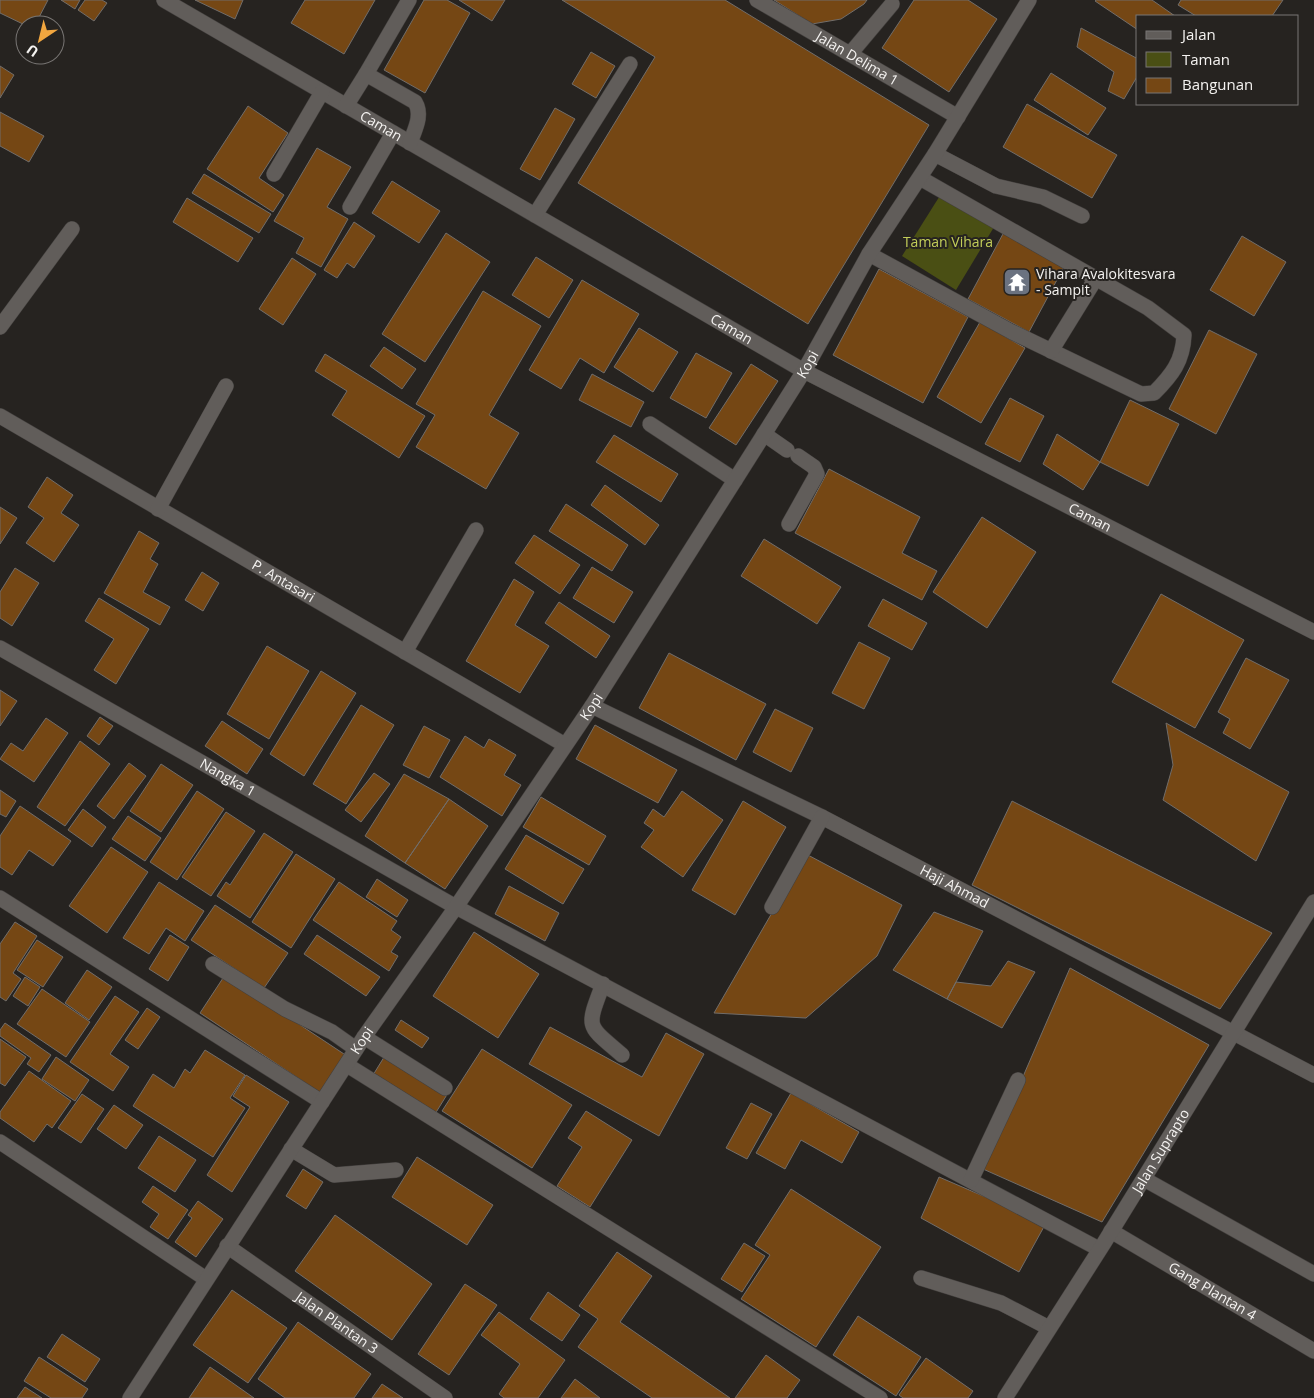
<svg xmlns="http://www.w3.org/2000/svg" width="1314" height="1398" viewBox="0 0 1314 1398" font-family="'Open Sans',sans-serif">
<rect width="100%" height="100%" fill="#262320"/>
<path fill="#4a4f14" d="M941,194L994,227L956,290L902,256Z"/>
<path fill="#754714" stroke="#716d6a" d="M0,0H48L35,25H25L0,13Z
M61,0H80L75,9Z
M85,0H102L107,3L94,21L78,10Z
M195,0H243L235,19Z
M305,0H375L344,54L291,23Z
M424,0H447L470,13L425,93L384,70Z
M459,0H505L492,21Z
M562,0H725L929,125L808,324L578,183L655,57Z
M774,0H867L864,4L841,19L812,24Z
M914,0H968L997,19L949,92L882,48Z
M1096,0H1152L1175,16H1138V30L1095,1Z
M1181,0H1283L1272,16H1196L1178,5Z
M1081,28L1138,59V75L1124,99L1108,91L1114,72L1077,47Z
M591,52L615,66L596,98L572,84Z
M0,66L14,75L0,98Z
M1051,73L1106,108L1088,135L1034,100Z
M1027,104L1117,155L1092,198L1003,147Z
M248,106L288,133L259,178L284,195L273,212L207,169Z
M555,108L575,119L540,180L520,169Z
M0,112L44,136L29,162L0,146Z
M317,148L351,167L327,207L348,219L321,267L296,253L304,238L274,221Z
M204,174L271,214L259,233L192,193Z
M392,181L440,211L419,243L372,213Z
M187,198L253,238L238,262L173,222Z
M354,222L375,236L354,268L347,263L337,278L324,270Z
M1004,232L1065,265L1029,332L968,299Z
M446,233L490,262L425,362L382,334Z
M1242,236L1286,262L1254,316L1210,290Z
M536,257L573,280L549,318L512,295Z
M292,258L316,274L283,325L259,309Z
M879,269L968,317L923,403L833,355Z
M582,280L639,314L604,373L580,358L561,389L529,370Z
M483,291L541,326L489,415L519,433L486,489L416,447L435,415L416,404Z
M980,322L1025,348L981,423L937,397Z
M639,328L678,352L653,392L614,367Z
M1209,330L1257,354L1216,434L1169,409Z
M384,347L416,369L402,389L370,366Z
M696,353L732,373L706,418L670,398Z
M325,354L425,416L399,458L332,415L347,391L315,371Z
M751,364L778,381L736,445L709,428Z
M592,374L644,402L631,427L579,400Z
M1010,398L1044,416L1020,462L985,444Z
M1130,400L1179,424L1148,486L1100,462Z
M1057,434L1100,462L1083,490L1043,464Z
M614,435L678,474L661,502L596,462Z
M829,469L920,517L902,553L937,571L922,600L795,533Z
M47,477L73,495L61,513L79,525L54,562L26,543L44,518L28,507Z
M605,485L659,525L645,545L591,505Z
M566,504L628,545L612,571L549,531Z
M0,507L17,518L0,544Z
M982,517L1036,552L987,628L933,592Z
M139,531L159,543L150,559L158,564L143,592L170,607L160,625L104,593Z
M534,535L580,565L560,594L515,563Z
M764,539L841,587L817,624L741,576Z
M592,567L633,592L614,623L573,598Z
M15,568L39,583L12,626L0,618V592Z
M202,572L219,583L203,611L185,600Z
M514,579L534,592L515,625L549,646L520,693L466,661Z
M1161,594L1244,640L1195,728L1112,682Z
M99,598L149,629L116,684L94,670L114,639L85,621Z
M883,599L927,623L912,650L868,626Z
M559,602L610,636L596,658L545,623Z
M859,642L890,658L864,709L832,693Z
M267,646L309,671L269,739L227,714Z
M669,653L766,704L736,760L639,708Z
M1246,658L1289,680L1250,749L1223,733L1230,719L1218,712Z
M321,671L356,693L304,776L270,754Z
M0,690L17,701L0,726Z
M361,705L394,725L346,804L313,784Z
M775,709L813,728L791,772L753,752Z
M100,717L113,726L99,745L87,736Z
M46,718L68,733L34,782L0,759L11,743L23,751Z
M222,721L263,749L247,774L205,746Z
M1166,723L1289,792L1256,861L1163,800L1173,765Z
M595,725L677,770L658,803L576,759Z
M424,726L450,740L429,778L403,765Z
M465,736L484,748L489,739L516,755L504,775L521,785L502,816L440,777Z
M80,741L110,764L65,826L37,807Z
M129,763L146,776L114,819L97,806Z
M161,764L193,785L161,832L130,811Z
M374,773L390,784L361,822L345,810Z
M404,774L449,799L405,863L365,836Z
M0,790L16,801L6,817L0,814Z
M197,791L224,809L177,880L150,862Z
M682,791L723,820L683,877L641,847L654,830L644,823L653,809L664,817Z
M541,797L606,836L589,865L523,827Z
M449,799L488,826L445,889L405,863Z
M743,801L786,827L735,915L692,890Z
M1012,801L1272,933L1220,1009L972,885Z
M20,806L71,841L53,866L29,850L12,875L0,867V836Z
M83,809L106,827L92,847L68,830Z
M226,812L255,831L211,896L182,877Z
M128,816L161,838L145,861L112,839Z
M264,833L293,852L250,918L217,896L226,882L230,885Z
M526,835L584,869L563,904L505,869Z
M111,847L148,872L107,933L69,906Z
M296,854L335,879L291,948L252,922Z
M806,854L902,905L877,956L806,1018L714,1013Z
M377,879L408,900L397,917L366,897Z
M159,882L204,911L185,941L166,928L149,954L123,938Z
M339,882L397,921L391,930L401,937L391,952L398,956L389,971L313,920Z
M509,886L559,913L545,941L495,914Z
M215,905L288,953L264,988L191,940Z
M934,912L983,931L947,999L893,970Z
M15,922L37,936L13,973L21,979L6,1001L0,997V944Z
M474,932L539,974L498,1038L433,996Z
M170,935L189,947L168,981L149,969Z
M317,935L380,977L366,996L304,954Z
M37,940L63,957L43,987L17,970Z
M1008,961L1035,972L1002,1028L947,999L956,982L991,986Z
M1070,968L1209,1045L1102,1222L983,1169Z
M87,970L112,987L89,1020L65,1003Z
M225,975L347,1056L322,1094L200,1013Z
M25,977L40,987L28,1006L13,996Z
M42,989L90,1022L66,1057L17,1024Z
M115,996L139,1012L110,1054L129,1067L113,1091L70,1062Z
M147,1008L160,1017L138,1049L125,1040Z
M401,1020L429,1038L422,1048L395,1030Z
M5,1023L51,1055L39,1072L27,1064L31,1058L0,1036V1030Z
M550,1027L642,1077L666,1033L704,1054L659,1136L529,1064Z
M0,1039L26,1057L5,1086L0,1083Z
M482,1049L572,1105L532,1168L442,1111Z
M205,1050L245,1075L230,1098L245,1108L213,1157L133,1106L153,1074L174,1088L185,1069L190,1073Z
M386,1054L448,1093L435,1114L373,1075Z
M56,1057L89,1080L75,1101L42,1079Z
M29,1071L71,1101L52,1128L47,1124L34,1142L0,1118V1112Z
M246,1075L289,1102L232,1192L207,1175L250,1107L233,1096Z
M791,1093L859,1132L842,1163L801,1140L785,1169L756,1153Z
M82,1094L104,1109L81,1143L58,1128Z
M751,1103L772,1114L747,1159L726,1148Z
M114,1105L143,1125L126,1149L97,1129Z
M586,1111L632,1140L590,1207L557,1186L582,1147L568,1138Z
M159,1136L196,1160L175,1192L138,1168Z
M417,1157L493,1205L467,1245L392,1197Z
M303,1169L323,1182L306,1209L286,1196Z
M939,1177L1046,1223L1019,1272L921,1218Z
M153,1186L188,1210L168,1239L150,1227L159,1214L142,1202Z
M791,1189L881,1247L816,1347L741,1299L770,1255L755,1245Z
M198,1201L223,1219L196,1257L175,1242L192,1218L188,1215Z
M335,1215L432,1284L392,1340L295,1271Z
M744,1243L765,1256L742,1292L721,1279Z
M617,1252L652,1276L620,1322L730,1398H652L578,1347L598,1319L579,1306Z
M465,1284L497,1305L449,1375L418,1354Z
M232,1290L287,1328L248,1383L193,1345Z
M548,1292L580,1315L562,1341L530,1319Z
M499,1312L565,1360L538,1398H504L499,1394L520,1364L481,1335Z
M858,1316L921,1357L896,1396L833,1355Z
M298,1322L371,1374L354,1398H285L258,1379Z
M62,1334L100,1359L85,1382L47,1357Z
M766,1355L800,1380L787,1398H735Z
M39,1357L88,1389L82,1398H51L24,1381Z
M926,1358L973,1391L968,1398H903L899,1395Z
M210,1367L254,1398H189Z
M575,1379L600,1398H561Z
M382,1384L403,1398H372Z
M25,1387L42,1398H17Z"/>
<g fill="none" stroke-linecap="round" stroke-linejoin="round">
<g stroke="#423f3d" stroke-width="16">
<g id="minor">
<path id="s1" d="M164,0L804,371L1314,632"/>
<path id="s2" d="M757,0L958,117"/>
<path d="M850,54L892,4"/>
<path d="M366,74L409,0"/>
<path d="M346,106L366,74L415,102C423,115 415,129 410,143"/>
<path d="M935,154L996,186L1043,197L1082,216"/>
<path d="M274,174L322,92"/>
<path d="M350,207L393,133"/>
<path d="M535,215L630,64"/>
<path d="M869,254L1012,332L1141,394L1154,393C1172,375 1183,361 1184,335L1148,308L920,178"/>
<path d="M0,327L72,229"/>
<path d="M1051,351L1096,278"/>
<path id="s3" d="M0,416L565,745"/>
<path d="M650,424L735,480"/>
<path d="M764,434L787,450"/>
<path d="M158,509L226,386"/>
<path d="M789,524L817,474L814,467L798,456"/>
<path id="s4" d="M0,648L456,907L1099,1249"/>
<path d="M405,652L476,530"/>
<path id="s5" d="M592,706L822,817L1314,1075"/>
<path d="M0,898L322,1102"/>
<path d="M772,907L822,817"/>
<path d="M213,964L285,1009L332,1032L356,1049"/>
<path d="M603,984C586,1029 586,1024 622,1055"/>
<path d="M364,1037L445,1088"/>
<path d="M347,1065L880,1398"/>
<path d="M0,1142L206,1279"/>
<path d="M291,1149L334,1175L396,1170"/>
<path d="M1144,1179L1314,1274"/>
<path d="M971,1180L1018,1080"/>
<path id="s6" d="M1111,1231L1314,1351"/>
<path id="s7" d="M227,1246L445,1398"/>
<path d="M921,1278L1001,1303L1049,1328"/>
<path id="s8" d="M130,1398L364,1037L456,907L592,706L804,371L869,254L935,154L1029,0"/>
<path id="s9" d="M1005,1398L1104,1243L1314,902"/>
</g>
</g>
<use href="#minor" stroke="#615d5a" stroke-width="15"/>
</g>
<defs>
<g id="temple-square" transform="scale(1.4375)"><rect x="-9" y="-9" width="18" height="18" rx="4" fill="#6b7280" stroke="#262320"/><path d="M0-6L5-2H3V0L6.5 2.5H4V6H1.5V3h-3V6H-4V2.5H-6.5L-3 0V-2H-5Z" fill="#fff"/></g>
</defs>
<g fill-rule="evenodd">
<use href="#temple-square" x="1017" y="282"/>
</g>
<g text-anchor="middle" stroke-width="4" stroke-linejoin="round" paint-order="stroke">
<g font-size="14" fill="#f5f3f1" stroke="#262320">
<text dy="5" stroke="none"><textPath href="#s2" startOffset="116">Jalan Delima 1</textPath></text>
<text dy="5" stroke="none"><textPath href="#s1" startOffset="251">Caman</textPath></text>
<text dy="5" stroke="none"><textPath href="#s1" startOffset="656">Caman</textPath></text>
<text dy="5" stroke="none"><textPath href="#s8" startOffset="1236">Kopi</textPath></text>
<text dy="5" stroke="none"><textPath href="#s1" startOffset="1061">Caman</textPath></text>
<text dy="5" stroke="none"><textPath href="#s3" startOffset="328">P. Antasari</textPath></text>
<text dy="5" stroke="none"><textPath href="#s8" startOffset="831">Kopi</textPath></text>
<text dy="5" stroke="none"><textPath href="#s4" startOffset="262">Nangka 1</textPath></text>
<text dy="5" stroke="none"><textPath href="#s5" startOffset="405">Haji Ahmad</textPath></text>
<text dy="5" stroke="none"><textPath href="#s8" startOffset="426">Kopi</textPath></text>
<text dy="5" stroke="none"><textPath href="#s9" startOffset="292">Jalan Suprapto</textPath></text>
<text dy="5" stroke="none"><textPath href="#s6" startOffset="118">Gang Plantan 4</textPath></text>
<text dy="5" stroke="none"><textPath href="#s7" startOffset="134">Jalan Plantan 3</textPath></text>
</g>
<g font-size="14" fill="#c3ce59" stroke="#262320">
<text x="948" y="247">Taman Vihara</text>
</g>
<g font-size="14" fill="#f5f3f1" stroke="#262320" text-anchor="start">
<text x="1036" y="279">Vihara Avalokitesvara<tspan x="1036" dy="16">- Sampit</tspan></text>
</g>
</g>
<rect x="1136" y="15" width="162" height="90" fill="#262320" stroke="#797674"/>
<rect x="1146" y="31" width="25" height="8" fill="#615d5a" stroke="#797674"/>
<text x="1182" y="40" font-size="15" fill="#f5f3f1">Jalan</text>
<rect x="1146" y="52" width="25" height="15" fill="#4a4f14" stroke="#797674"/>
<text x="1182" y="65" font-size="15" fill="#f5f3f1">Taman</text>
<rect x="1146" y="78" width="25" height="15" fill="#754714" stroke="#797674"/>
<text x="1182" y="90" font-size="15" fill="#f5f3f1">Bangunan</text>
<g transform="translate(40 40) rotate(215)"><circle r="24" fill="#262320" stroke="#797674"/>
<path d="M0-4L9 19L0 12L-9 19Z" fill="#f1a63f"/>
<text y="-8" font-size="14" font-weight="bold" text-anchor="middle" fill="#f5f3f1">U</text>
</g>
</svg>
